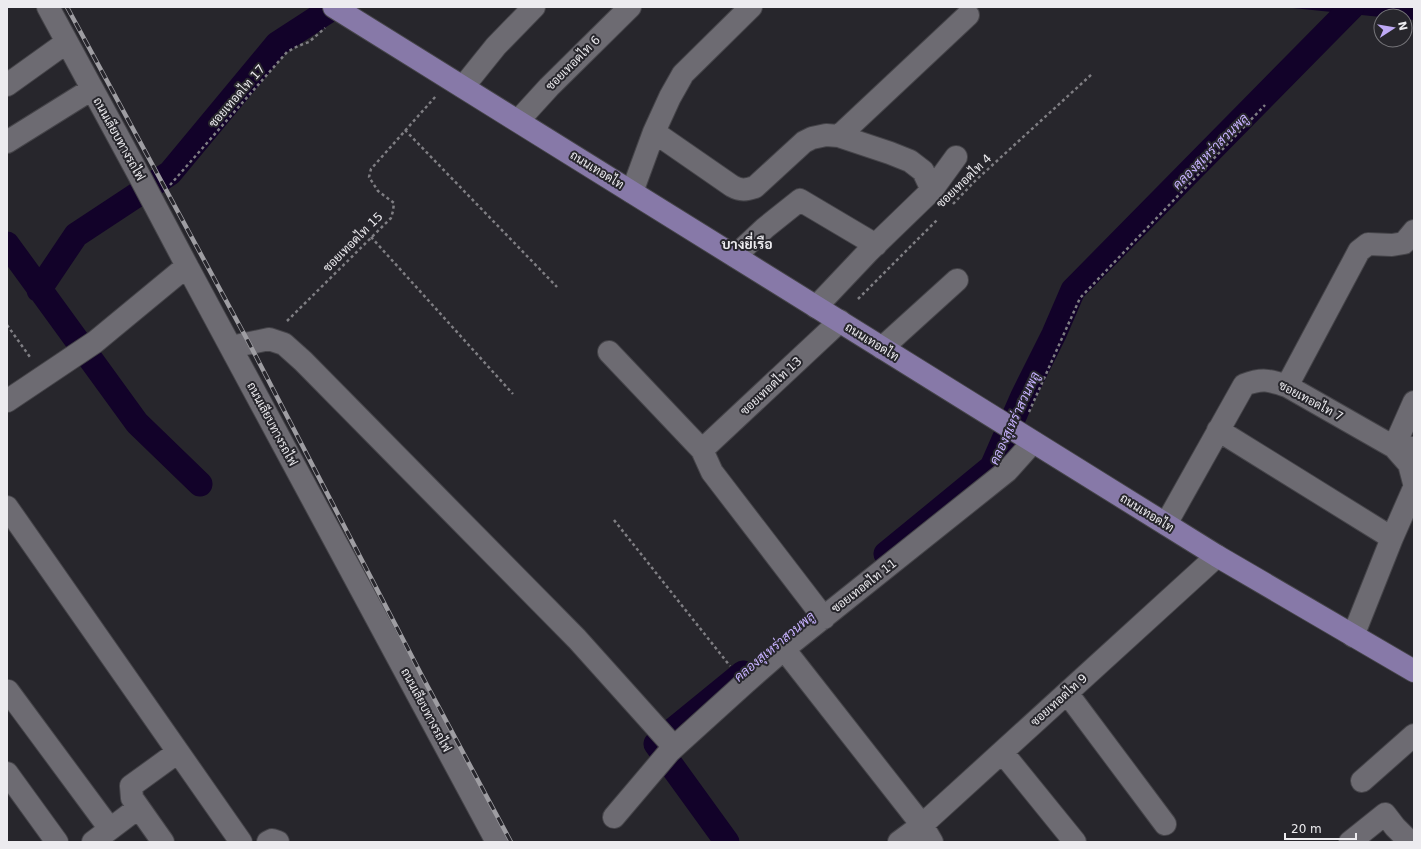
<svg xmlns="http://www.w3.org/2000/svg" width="1421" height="849" viewBox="0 0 1421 849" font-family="'DejaVu Sans',Sarabun,sans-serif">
<rect width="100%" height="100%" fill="#27262c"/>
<path fill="#120229" d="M1283,7H1414V20L1405,19V16L1381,17Z"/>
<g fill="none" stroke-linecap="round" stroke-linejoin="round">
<path stroke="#120229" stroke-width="25" d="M7,244L137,423L200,484
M39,290L76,235L170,173L277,44L334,7
M886,554L992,467L1023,396L1054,334L1073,290L1352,7
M727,842L656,744L743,673"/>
<g stroke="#454449" stroke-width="24">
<path id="minor" d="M48,7L140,177L187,266L497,842
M7,85L67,42
M463,87L496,46L534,7
M518,121L549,87L630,7
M654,132L732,186C741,191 746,190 755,187L804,142L812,138L826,135L839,136L890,153L910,161L923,171L932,190L869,251L816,307
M839,136L968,15
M7,142L92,89
M932,190L956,157
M632,192L654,132L670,97L683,74L751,7
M735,256L765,228L800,200L876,245
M231,347L269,339L284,344L303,361L577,639L674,747
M882,348L957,280
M609,352L702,450L712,472L824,618
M1287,386L1359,251L1368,244L1392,245L1404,243L1414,231
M7,401L95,342L187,266
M1218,430L1392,538
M1408,447H1394L1414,402
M702,450L840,321
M7,507L241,842
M1166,524L1244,385C1262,378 1269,380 1287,386L1394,447L1409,464L1414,483
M1353,636L1392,538L1414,488
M784,649L922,825L932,842
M8,691L110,829
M1067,693L1165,824
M1002,752L1075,842
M7,773L57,842
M1362,781L1414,735
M614,817L670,751L744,684L784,649L1007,471L1033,442
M93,842L138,808
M163,842L132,798L131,786L178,752
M268,842L272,840L278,842
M899,842L922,825L1217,556
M1350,842L1385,814L1395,827L1410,842"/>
</g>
<g stroke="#454449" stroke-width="24">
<path id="major" d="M334,7L1217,556L1414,671"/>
</g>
<path stroke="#7f7e83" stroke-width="2.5" stroke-dasharray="3 3" stroke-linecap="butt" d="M405,130L557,287
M170,185L287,52L298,46L309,42L325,28
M953,204L975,181L1092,74
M371,237L513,394
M858,299L937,220
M287,321L391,218L393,211L394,203L378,191L369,177L371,169L436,96
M7,325L30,357
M1029,412L1080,298L1265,105
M614,520L730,666"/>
<use href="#minor" stroke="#6d6b72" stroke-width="22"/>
<use href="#major" stroke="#8779a8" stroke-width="22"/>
<g stroke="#9e9da2" stroke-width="4.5">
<path id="rail" d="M67,7L249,343L421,674L511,842"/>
</g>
<use href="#rail" stroke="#27262c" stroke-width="3" stroke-dasharray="9" stroke-linecap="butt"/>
</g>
<g text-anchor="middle" stroke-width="4" stroke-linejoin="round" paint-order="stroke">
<g font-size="12" fill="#ecebef" stroke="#27262c">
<text transform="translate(573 63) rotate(-45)" y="4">ซอยเทอดไท 6</text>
<text transform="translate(237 96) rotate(-49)" y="4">ซอยเทอดไท 17</text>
<text transform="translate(119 139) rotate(61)" y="4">ถนนเลียบทางรถไฟ</text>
<text transform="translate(597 170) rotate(32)" y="4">ถนนเทอดไท</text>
<text transform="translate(964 181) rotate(-44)" y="4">ซอยเทอดไท 4</text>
<text transform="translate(353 242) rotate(-45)" y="4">ซอยเทอดไท 15</text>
<text transform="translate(872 342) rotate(32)" y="4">ถนนเทอดไท</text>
<text transform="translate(771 386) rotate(-43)" y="4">ซอยเทอดไท 13</text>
<text transform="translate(1311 401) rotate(28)" y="4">ซอยเทอดไท 7</text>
<text transform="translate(272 424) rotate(62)" y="4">ถนนเลียบทางรถไฟ</text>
<text transform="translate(1147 513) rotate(32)" y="4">ถนนเทอดไท</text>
<text transform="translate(864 586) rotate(-38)" y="4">ซอยเทอดไท 11</text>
<text transform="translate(1059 700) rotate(-42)" y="4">ซอยเทอดไท 9</text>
<text transform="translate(426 710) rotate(62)" y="4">ถนนเลียบทางรถไฟ</text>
</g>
<g font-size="13" font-style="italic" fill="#c7b2ff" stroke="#27262c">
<text transform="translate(1210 151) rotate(-45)" y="5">คลองสุเหร่าสวนพลู</text>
<text transform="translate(1014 418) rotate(-65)" y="5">คลองสุเหร่าสวนพลู</text>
<text transform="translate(774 646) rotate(-40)" y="5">คลองสุเหร่าสวนพลู</text>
</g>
<g font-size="14" font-weight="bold" fill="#ecebef" stroke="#27262c">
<text x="747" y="249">บางยี่เรือ</text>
</g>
</g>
<rect width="1421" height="849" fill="none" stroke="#ecebef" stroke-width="16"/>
<g transform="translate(1393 28) rotate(78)"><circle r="19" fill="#27262c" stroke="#76757a"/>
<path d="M0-3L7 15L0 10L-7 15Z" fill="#bea9f5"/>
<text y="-6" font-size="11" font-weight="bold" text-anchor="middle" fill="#ecebef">N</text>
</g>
<path d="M1285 833v6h71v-6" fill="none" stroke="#ecebef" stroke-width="2"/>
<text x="1291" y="833" font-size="12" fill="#ecebef" stroke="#27262c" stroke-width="3" paint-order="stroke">20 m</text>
</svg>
